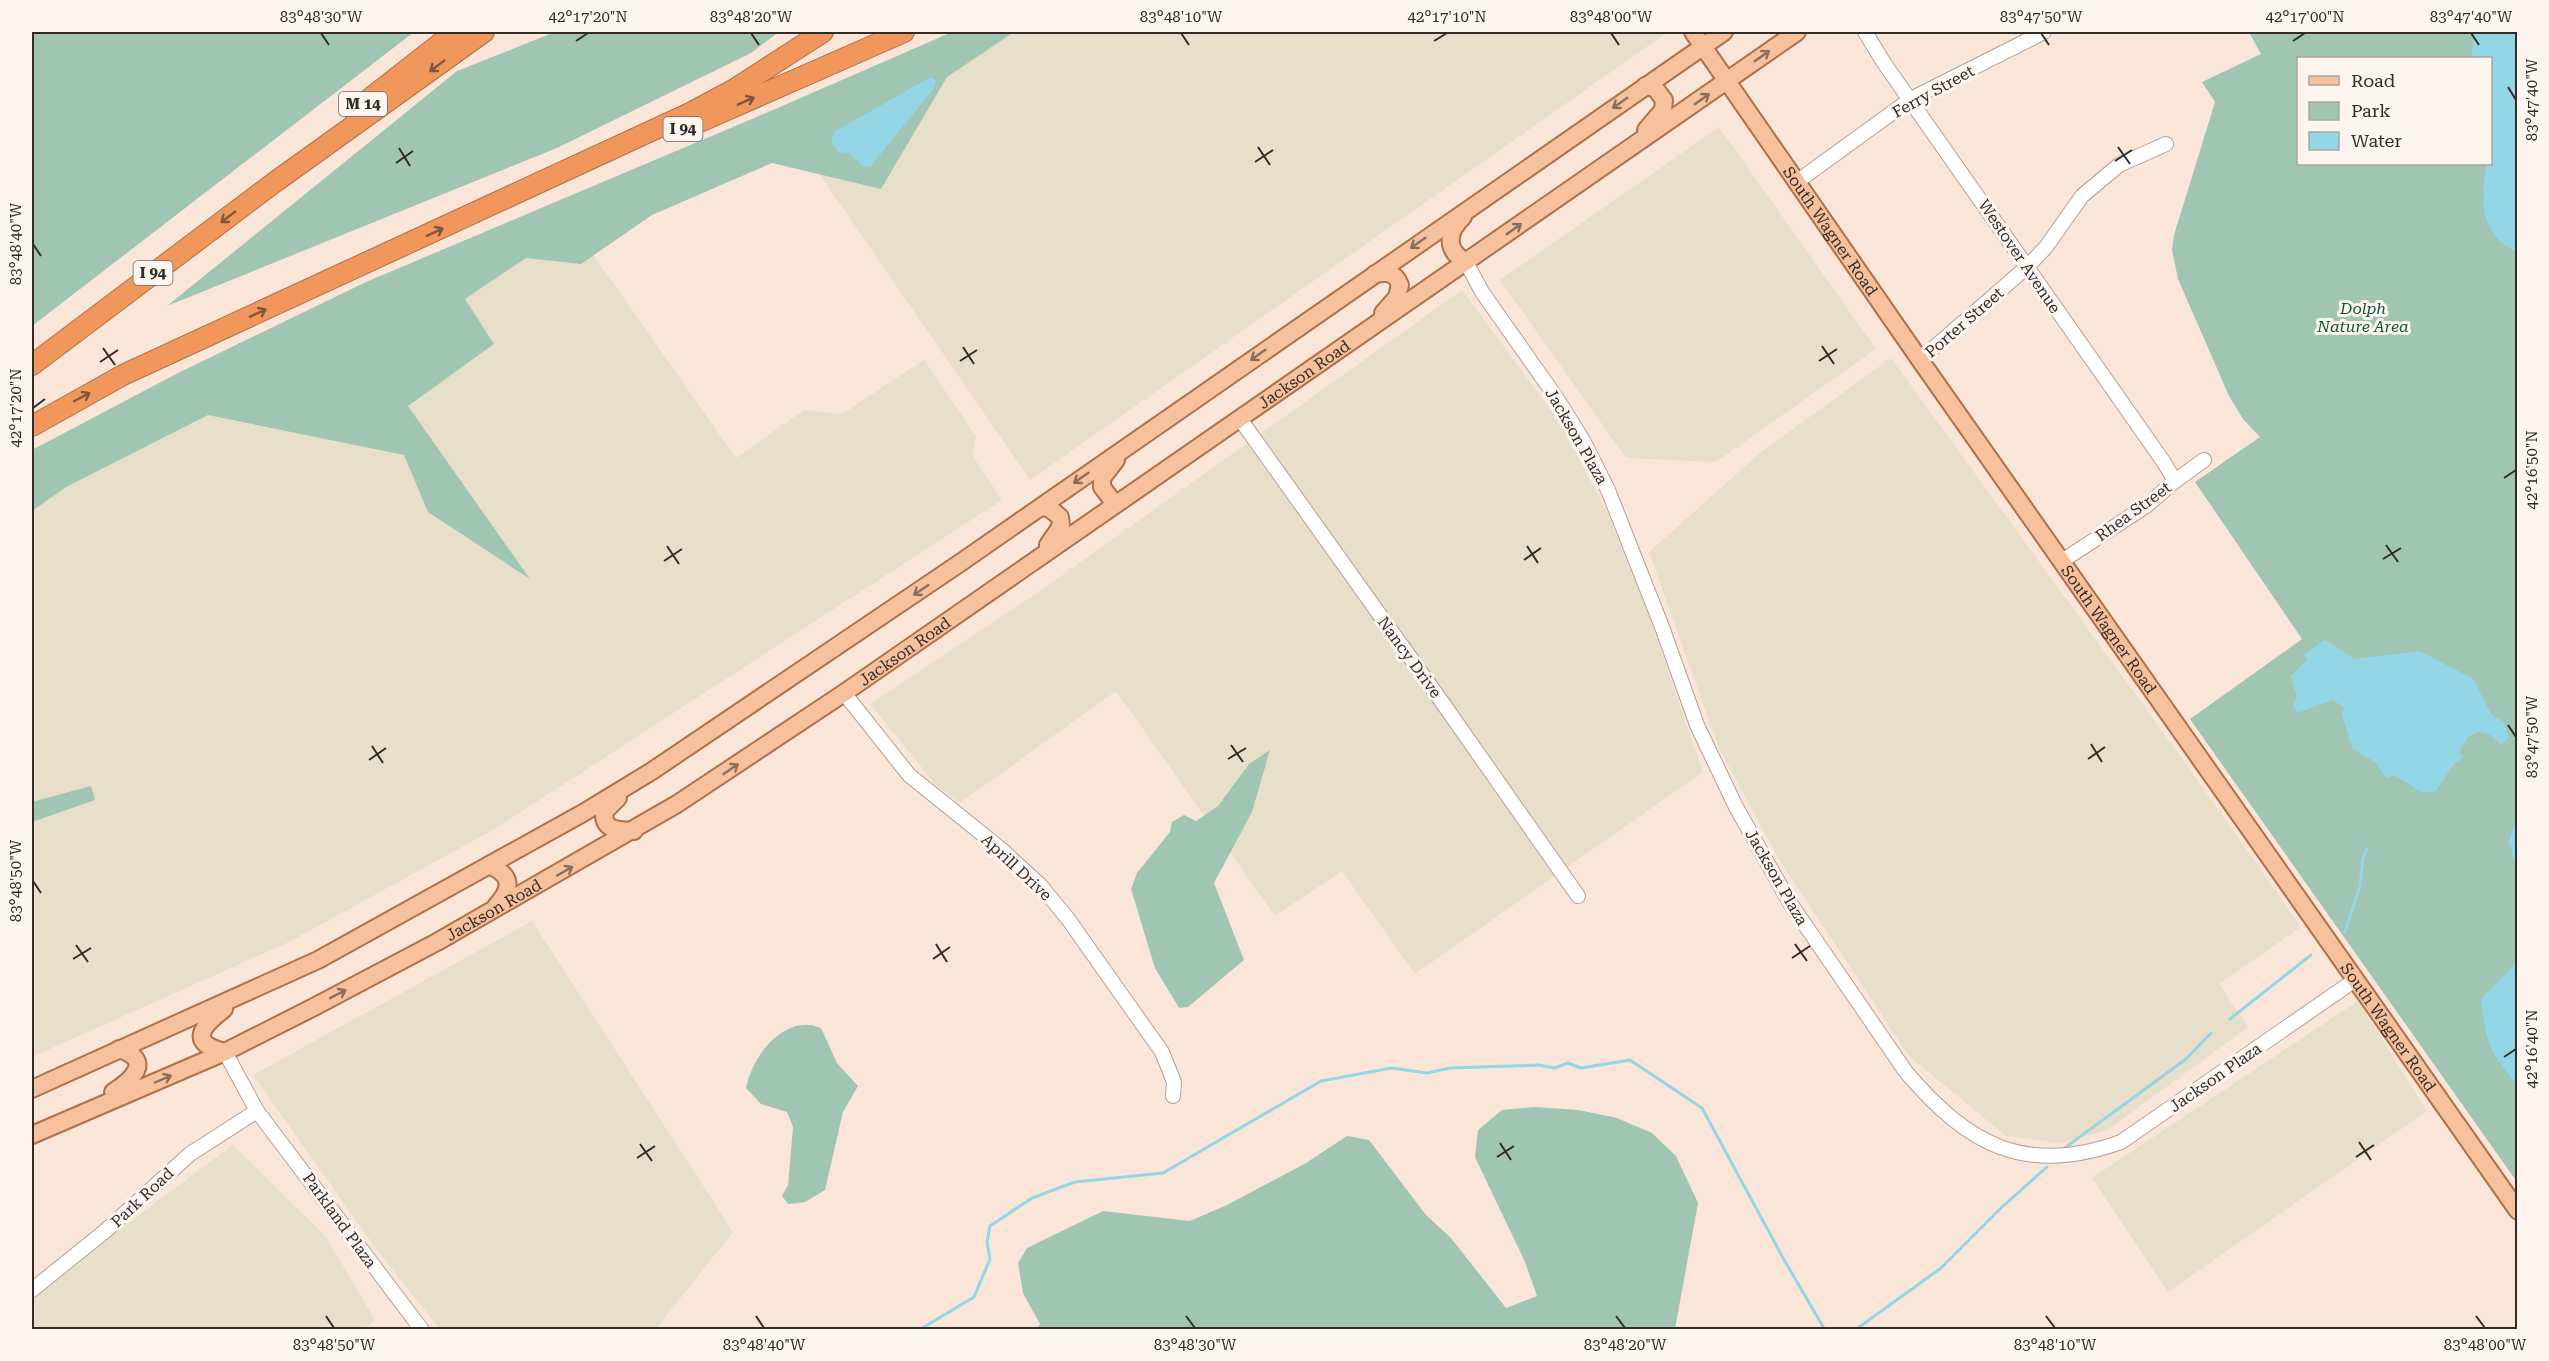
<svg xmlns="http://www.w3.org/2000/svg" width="2549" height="1361" viewBox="0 0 2549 1361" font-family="'Roboto Serif',serif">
<rect width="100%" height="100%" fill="#fae5d9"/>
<path fill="#e8dfca" d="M1000,32H1668L1030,480L789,130Z
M1719,127L1876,349L1716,462L1626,458L1500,280Z
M573,226L736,458L804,410L842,414L924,360L976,436L972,455L1002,500L493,830L289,942L32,1057V450L180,372L455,473L407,405L494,344L464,299Z
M1462,290L1559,421L1608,514L1644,602L1703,772L1415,974L1342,871L1275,916L1116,691L960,803L937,786L870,704L1040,591Z
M1891,358L2186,764L2301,927L2219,984L2248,1027L2108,1130L2061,1143L2006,1136L1909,1056L1780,861L1719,748L1649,552L1761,452Z
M532,921L733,1232L656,1329H440L377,1250L253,1075Z
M2358,1001L2427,1111L2168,1292L2092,1178Z
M233,1145L326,1237L375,1320L363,1330H32V1295Z"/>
<path fill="#a1c5b3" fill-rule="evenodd" d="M32,32H414L32,326Z
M555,32H779L751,53L557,148L167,306L457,71Z
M952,32H1014L947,77L881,189L772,163L652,215L581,264L526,258L465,299L494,344L408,406L530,579L428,512L404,455L208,415L66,487L32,511V450L180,372L366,282L759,116Z
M2249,32H2517V1182L2190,719L2302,639L2195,482L2260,437L2243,419L2229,396L2178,279L2172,250L2174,235L2215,102L2202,82L2261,54ZM2298,58H2490V164H2298Z
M1270,750L1252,812L1214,883L1244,960L1188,1007L1179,1008L1155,968L1131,889L1137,873L1170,832L1172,822L1184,815L1196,821L1218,806L1249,764Z
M91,786L95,800L32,822V802Z
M811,1025L821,1028L837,1063L858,1086L843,1112L825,1190L805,1202L788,1204L782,1196L788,1185L793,1127L787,1112L761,1104L746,1088C751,1064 768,1036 793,1027C798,1025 806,1025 811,1025Z
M1535,1107L1578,1110L1617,1118L1652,1133L1676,1156L1698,1203L1675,1329H1037L1040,1324L1023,1293L1018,1263L1027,1248L1103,1211L1190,1221L1227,1205L1306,1163L1347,1136L1369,1140L1426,1215L1451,1238L1506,1308L1537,1296L1525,1262L1475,1157L1478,1130L1502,1110Z"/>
<path fill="#93d6e5" d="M2475,32H2517V252C2511,248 2503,245 2498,239C2479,219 2482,189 2487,164H2490V58H2471Z
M931,77L936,80L934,88L871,166L864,167L849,153L839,152L831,143L834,132Z
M2325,640L2355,659L2420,651L2473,679L2491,714L2504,722L2509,738L2501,745L2490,735L2478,732L2468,737L2459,753L2464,757L2454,764L2436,791L2423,793L2394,775L2386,778L2376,763L2352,748L2342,714L2344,708L2333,700L2297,713L2293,704L2297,697L2291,676L2307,660L2304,654Z
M2517,818V870L2509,841Z
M2517,956V1085C2489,1051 2486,1044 2481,999L2513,967Z"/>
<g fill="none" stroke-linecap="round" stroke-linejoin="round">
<path stroke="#93d6e5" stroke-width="3" d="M2345,932L2360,886L2363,858L2367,849
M2230,1019L2311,955
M2066,1147L2186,1059L2211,1033
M919,1330L974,1297L990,1259L987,1242L990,1226L1032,1198L1075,1182L1163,1173L1321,1081L1392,1068L1427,1073L1450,1068L1539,1065L1554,1068L1568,1063L1581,1068L1630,1060L1702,1108L1783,1258L1825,1330
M1855,1330L1941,1268L2001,1208L2047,1167"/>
<g stroke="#b4a095" stroke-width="16">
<path id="minor" d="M1865,32L1884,63L2163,461L2175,481
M1798,181L1911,99L2044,32
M1466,262L1482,292L1556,397L1584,442L1608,490L1662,627L1697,725L1736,807L1790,903L1906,1072C1969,1146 2026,1176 2121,1142L2355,980
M1920,360L2028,266L2046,247L2082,196L2119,165L2166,144
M1240,419L1442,702L1578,896
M2062,561L2146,506L2175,481L2204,460
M844,693L909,775L1002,850L1041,886L1068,919L1162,1052L1174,1082L1173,1096
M225,1052L257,1111L422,1330
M32,1290L104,1232L190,1154L257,1111"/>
</g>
<g stroke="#ae7149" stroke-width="20">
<g id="major">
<path id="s1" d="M1693,32L1920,360L2518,1211"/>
<path d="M1645,86L1655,88L1664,100L1663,110L1646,130"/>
<path d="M1463,217C1447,232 1445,250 1466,262"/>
<path d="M1375,274C1387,272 1395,272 1400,285L1397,297L1383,313"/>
<path d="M1115,504L1102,487V478L1116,460"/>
<path d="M1041,507L1049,508L1060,517L1061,526L1048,545"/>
<path d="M618,798L604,812C603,831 618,830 634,831"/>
<path d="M489,865C513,876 512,888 496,906"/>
<path d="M224,1009C202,1026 187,1043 225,1052"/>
<path d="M32,1089L318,960L583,813L652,771L960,563L1724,32"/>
<path d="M113,1092C132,1080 154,1060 119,1049"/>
<path id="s2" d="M32,1135L225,1052L312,1008L437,942L677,804L844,693L1797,32"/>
</g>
</g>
<g stroke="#ae7149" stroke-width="22">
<path id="highway" d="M354,111L455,32
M695,124L904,32
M32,365L275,182L484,32
M32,426L123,375L690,113L733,90L823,32"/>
</g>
<use href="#minor" stroke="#fff" stroke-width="14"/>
<use href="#major" stroke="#f7c19d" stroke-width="16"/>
<use href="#highway" stroke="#f1975c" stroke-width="20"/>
</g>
<defs><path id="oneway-shaft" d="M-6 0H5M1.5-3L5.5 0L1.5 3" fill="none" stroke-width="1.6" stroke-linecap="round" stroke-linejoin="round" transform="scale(1.5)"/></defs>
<g stroke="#8b6e5c">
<use href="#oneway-shaft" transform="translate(1762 56) rotate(-35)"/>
<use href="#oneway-shaft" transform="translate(1702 99) rotate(-35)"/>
<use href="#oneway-shaft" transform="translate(1620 103) rotate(145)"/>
<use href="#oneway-shaft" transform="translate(1514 229) rotate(-35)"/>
<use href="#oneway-shaft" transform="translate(1418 243) rotate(145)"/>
<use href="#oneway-shaft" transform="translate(1258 355) rotate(145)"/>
<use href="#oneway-shaft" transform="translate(1081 478) rotate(145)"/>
<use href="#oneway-shaft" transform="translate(921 590) rotate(146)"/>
<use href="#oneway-shaft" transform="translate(731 769) rotate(-34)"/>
<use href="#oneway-shaft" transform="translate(565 871) rotate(-30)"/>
<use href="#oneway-shaft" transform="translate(338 994) rotate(-27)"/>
<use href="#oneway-shaft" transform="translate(163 1079) rotate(-23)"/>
</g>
<g stroke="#7f563c">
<use href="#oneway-shaft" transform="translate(437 66) rotate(143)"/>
<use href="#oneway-shaft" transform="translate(746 101) rotate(-24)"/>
<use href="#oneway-shaft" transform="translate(228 217) rotate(143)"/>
<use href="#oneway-shaft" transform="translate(435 232) rotate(-25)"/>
<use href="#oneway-shaft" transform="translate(258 313) rotate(-25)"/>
<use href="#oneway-shaft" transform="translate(82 397) rotate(-28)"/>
</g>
<path fill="none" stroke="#332b26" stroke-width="2" d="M321,33L329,45M751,33L759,45M1181,33L1189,45M1611,33L1619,45M2041,33L2049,45M2471,33L2479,45M576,41L588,33M1434,41L1447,33M2293,41L2305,33M2508,87L2516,100M1258,147L1270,165M2118,147L2130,164M399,148L410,166M2115,161L2132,150M1255,162L1273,150M396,163L413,151M33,244L41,256M1822,346L1834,364M963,347L974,364M103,348L115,365M960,361L977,350M1819,361L1837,349M100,362L118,350M33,408L45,399M2504,478L2516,470M2386,545L2398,562M667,546L679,564M1527,546L1538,563M2383,559L2401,548M1524,560L1541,548M664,561L682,549M2508,725L2516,737M2091,744L2102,762M1231,745L1243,762M372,746L383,763M1228,759L1246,748M2088,759L2105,747M369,760L386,748M33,881L41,893M936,944L947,962M1795,944L1807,961M76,945L88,962M1792,958L1810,946M73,959L91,948M933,959L950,947M2504,1057L2516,1049M2359,1142L2371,1160M1500,1143L1511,1160M640,1144L652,1161M1497,1157L1514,1146M2356,1157L2374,1145M637,1158L655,1146M326,1316L334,1328M756,1316L764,1328M1186,1316L1195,1328M1616,1316L1625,1328M2046,1316L2055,1328M2476,1316L2485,1328"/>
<g text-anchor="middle" stroke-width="6" stroke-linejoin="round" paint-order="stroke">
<g fill="#fef5f0" stroke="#706863" stroke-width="1.5">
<rect x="339" y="92" width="48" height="24" rx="4.5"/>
<rect x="663.5" y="117" width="39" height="24" rx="4.5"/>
<rect x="133.5" y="261" width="39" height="24" rx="4.5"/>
</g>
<g font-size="15" font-weight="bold" fill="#332b26">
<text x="363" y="109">M 14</text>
<text x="683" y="134">I 94</text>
<text x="153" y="278">I 94</text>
</g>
<g font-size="16" fill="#332b26" stroke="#fef5f0">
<text transform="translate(1933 91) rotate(-29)" y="6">Ferry Street</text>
<text dy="6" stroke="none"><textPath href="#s1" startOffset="242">South Wagner Road</textPath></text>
<text transform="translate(2020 256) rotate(56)" y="6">Westover Avenue</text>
<text transform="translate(1964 322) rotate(-41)" y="6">Porter Street</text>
<text dy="6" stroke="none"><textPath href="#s2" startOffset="1486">Jackson Road</textPath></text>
<text transform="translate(1577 436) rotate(60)" y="6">Jackson Plaza</text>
<text transform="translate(2133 511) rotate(-36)" y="6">Rhea Street</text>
<text dy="6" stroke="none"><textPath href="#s1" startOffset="728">South Wagner Road</textPath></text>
<text dy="6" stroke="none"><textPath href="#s2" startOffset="1000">Jackson Road</textPath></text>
<text transform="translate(1410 657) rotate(54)" y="6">Nancy Drive</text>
<text transform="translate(1017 867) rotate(43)" y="6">Aprill Drive</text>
<text transform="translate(1777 877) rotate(60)" y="6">Jackson Plaza</text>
<text dy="6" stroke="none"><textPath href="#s2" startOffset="514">Jackson Road</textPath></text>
<text dy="6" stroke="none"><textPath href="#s1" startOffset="1214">South Wagner Road</textPath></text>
<text transform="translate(2215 1077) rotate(-35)" y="6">Jackson Plaza</text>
<text transform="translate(142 1197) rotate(-43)" y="6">Park Road</text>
<text transform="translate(340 1220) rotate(54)" y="6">Parkland Plaza</text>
</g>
<g font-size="16" font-style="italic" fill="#0b553c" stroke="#fef5f0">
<text x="2363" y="314">Dolph<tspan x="2363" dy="18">Nature Area</tspan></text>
</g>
</g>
<rect width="2549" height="1361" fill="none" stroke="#fef5f0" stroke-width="66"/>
<rect x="2297" y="57" width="195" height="108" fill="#fef5f0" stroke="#ada49f" stroke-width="1.5"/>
<rect x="2309" y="76" width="30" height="9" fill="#f7c19d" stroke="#ada49f" stroke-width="1.5"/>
<text x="2351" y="87" font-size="18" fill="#332b26">Road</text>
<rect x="2309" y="102" width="30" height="18" fill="#a1c5b3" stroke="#ada49f" stroke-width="1.5"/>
<text x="2351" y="117" font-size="18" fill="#332b26">Park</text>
<rect x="2309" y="132" width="30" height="18" fill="#93d6e5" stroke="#ada49f" stroke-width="1.5"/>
<text x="2351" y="147" font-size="18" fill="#332b26">Water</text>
<rect x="33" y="33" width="2483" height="1295" fill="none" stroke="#332b26" stroke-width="2"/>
<g font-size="15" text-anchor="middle" fill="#332b26">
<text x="321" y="22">83°48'30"W</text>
<text x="588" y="22">42°17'20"N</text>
<text x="751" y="22">83°48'20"W</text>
<text x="1181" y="22">83°48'10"W</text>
<text x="1447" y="22">42°17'10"N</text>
<text x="1611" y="22">83°48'00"W</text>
<text x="2041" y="22">83°47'50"W</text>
<text x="2305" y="22">42°17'00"N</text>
<text x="2471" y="22">83°47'40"W</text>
<text transform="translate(2532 100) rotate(-90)" y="5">83°47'40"W</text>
<text transform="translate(16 244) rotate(-90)" y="5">83°48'40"W</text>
<text transform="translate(16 408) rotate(-90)" y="5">42°17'20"N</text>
<text transform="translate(2532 470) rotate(-90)" y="5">42°16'50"N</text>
<text transform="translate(2532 737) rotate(-90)" y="5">83°47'50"W</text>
<text transform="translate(16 881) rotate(-90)" y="5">83°48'50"W</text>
<text transform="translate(2532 1049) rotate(-90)" y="5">42°16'40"N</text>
<text x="334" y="1350">83°48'50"W</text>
<text x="764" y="1350">83°48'40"W</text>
<text x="1195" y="1350">83°48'30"W</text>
<text x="1625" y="1350">83°48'20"W</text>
<text x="2055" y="1350">83°48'10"W</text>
<text x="2485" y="1350">83°48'00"W</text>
</g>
</svg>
